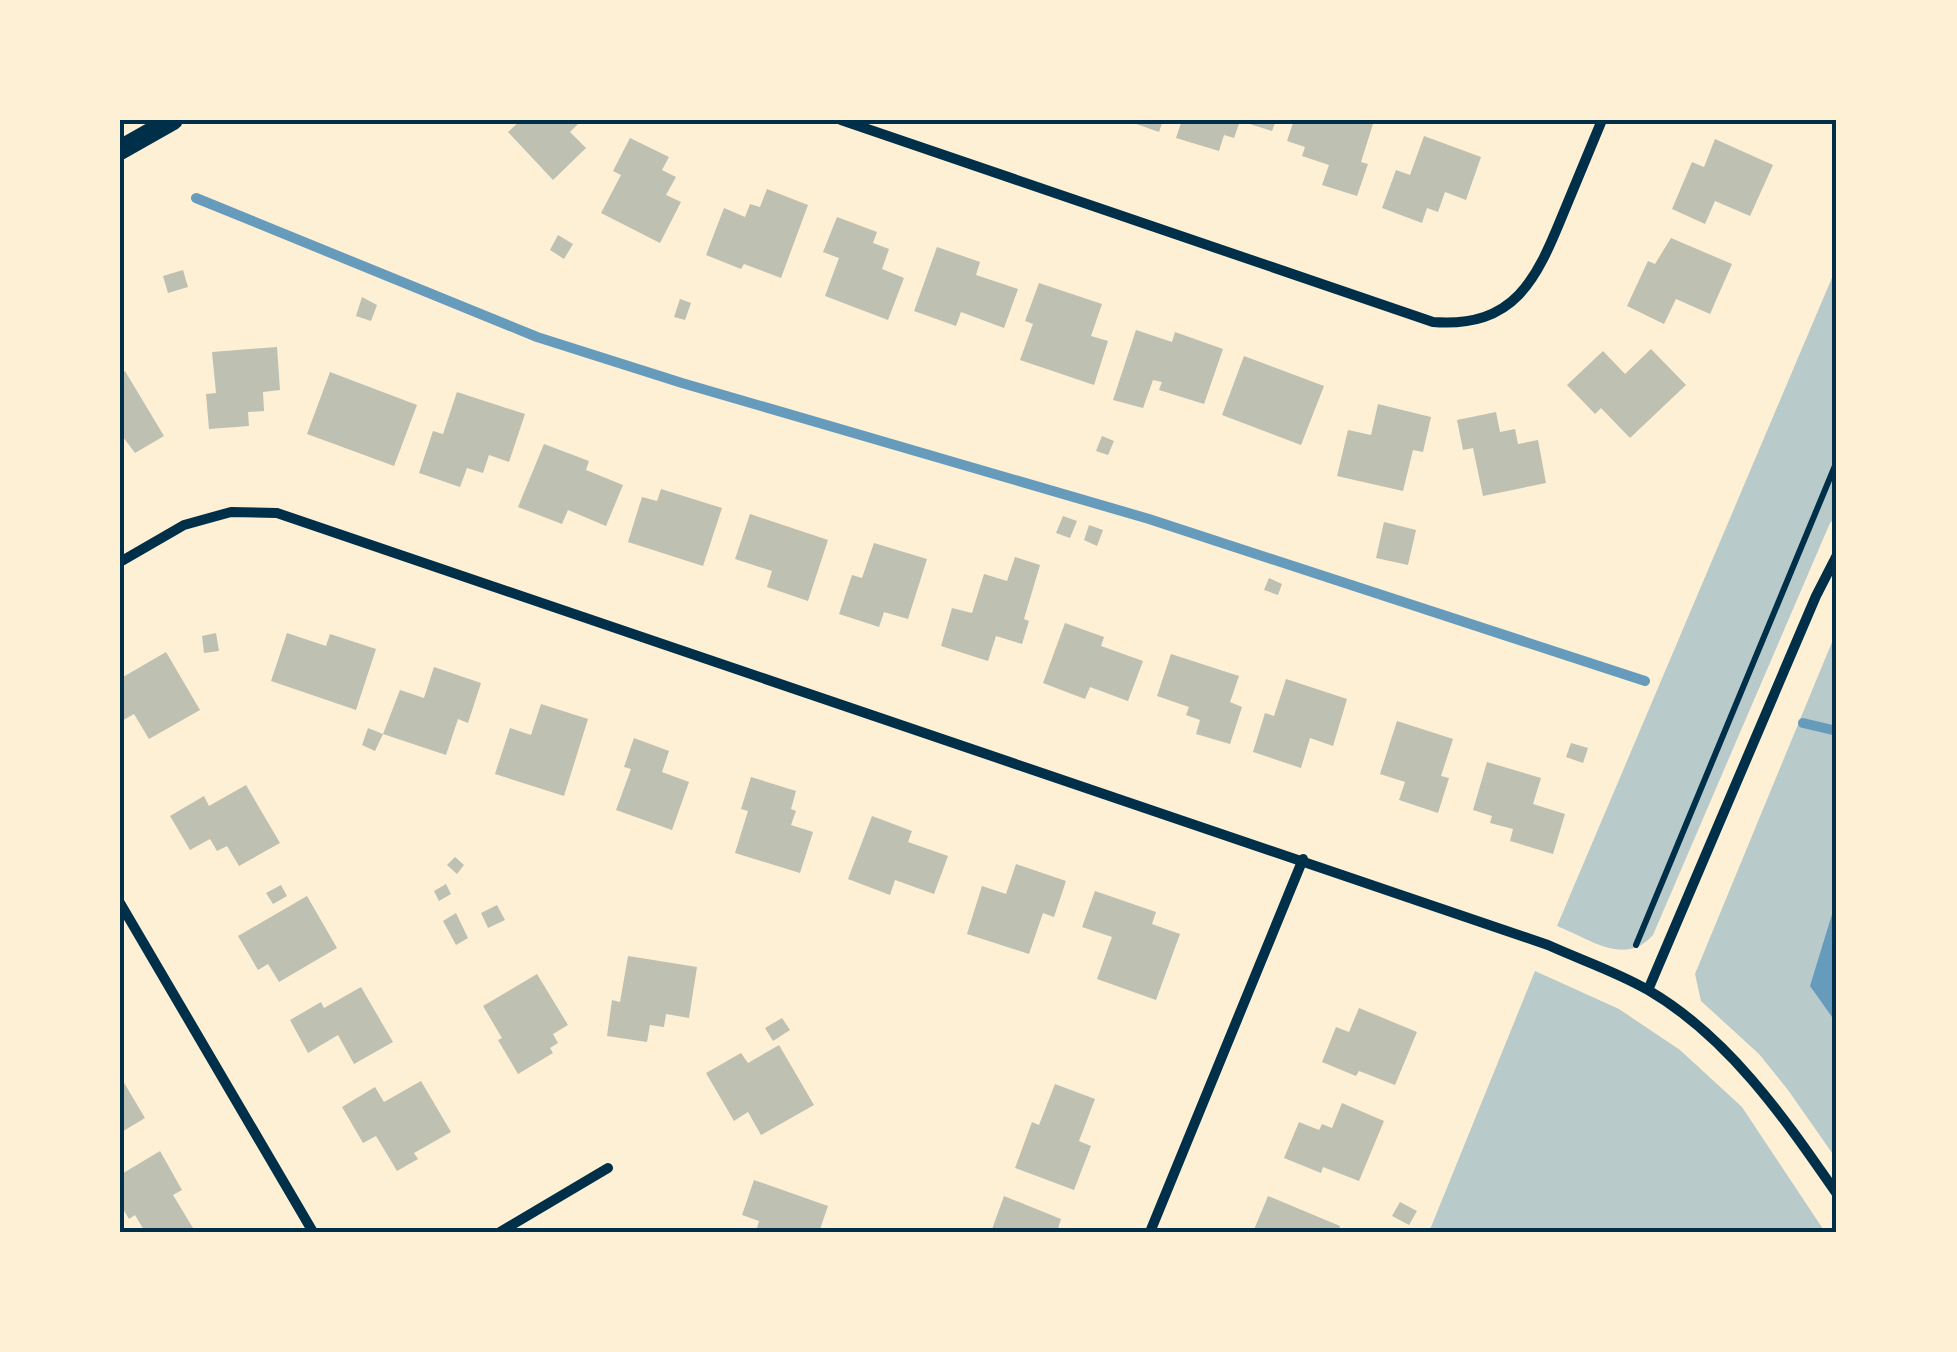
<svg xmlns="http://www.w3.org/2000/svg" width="1957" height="1352" viewBox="0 0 1957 1352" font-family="'Nunito Sans',sans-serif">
<rect width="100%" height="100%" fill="#fdf0d5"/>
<path fill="#b9caca" d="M1837,266V515L1830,523L1653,935C1625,967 1590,939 1557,926Z
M1837,630V1160L1788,1090L1759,1054L1701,1001L1695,974Z
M1535,971L1619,1009L1680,1050L1742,1107L1825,1232H1429Z"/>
<path fill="#669bbc" d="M1837,898V1024L1810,986Z"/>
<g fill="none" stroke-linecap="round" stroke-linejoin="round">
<path stroke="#669bbc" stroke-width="10" d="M196,198L537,337L682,383L1149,519L1645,681
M1803,723L1837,731"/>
</g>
<path fill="#bec0b2" d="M521,120H573L578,124L570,132L586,148L553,180L508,132Z
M1125,120H1163L1159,132Z
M1182,120H1276L1272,131L1240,121L1234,138L1224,135L1219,151L1176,138Z
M1294,120H1361L1373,124L1361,162L1368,164L1357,196L1322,185L1329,165L1302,156L1305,147L1287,141Z
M1424,136L1481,157L1466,200L1445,192L1438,212L1427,208L1422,223L1382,208L1396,170L1410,175Z
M630,138L669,157L662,170L676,177L666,195L681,202L660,243L601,213L621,175L613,171Z
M1715,139L1773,165L1750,216L1715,201L1705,224L1672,209L1692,162L1704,167Z
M767,189L808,205L781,278L744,264L741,269L706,255L724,208L745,217L750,204L760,207Z
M837,217L877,232L873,243L889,249L882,269L904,278L888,320L825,296L839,258L823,252Z
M558,235L573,244L564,259L550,250Z
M1671,238L1732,264L1710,314L1676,299L1664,324L1627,306L1648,261L1655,264Z
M937,247L980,262L976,275L1018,289L1004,328L961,312L956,326L914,311Z
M183,270L188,287L168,293L163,276Z
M1039,283L1102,304L1091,336L1108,341L1094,385L1020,360L1033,324L1025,321Z
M362,297L377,305L371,321L356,316Z
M680,299L691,303L685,320L674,317Z
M1136,330L1172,342L1175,332L1223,349L1204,404L1159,390L1162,382L1153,380L1143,408L1113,400Z
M277,347L280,390L263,392L264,411L248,412L249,426L209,429L206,394L216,393L212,352Z
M1651,349L1686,385L1630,438L1601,408L1595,414L1567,385L1603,351L1625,374Z
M1244,356L1324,386L1301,445L1222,415Z
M125,371L164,436L135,453L120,433V374Z
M330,372L417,405L394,466L307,434Z
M457,392L525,414L509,462L489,455L483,473L467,468L460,487L419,473L433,431L443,434Z
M1378,404L1431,417L1423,452L1413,450L1403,491L1337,476L1348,430L1371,435Z
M1496,412L1500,432L1515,429L1518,444L1538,440L1546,483L1483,496L1473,448L1463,450L1457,420Z
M1102,436L1114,441L1108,455L1096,451Z
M544,444L589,461L586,470L623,485L606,526L568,510L562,524L518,507Z
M661,489L722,508L703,566L628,542L642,497L657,501Z
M750,514L828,540L808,601L767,587L772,571L735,559Z
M1063,516L1077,521L1070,538L1056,533Z
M1384,522L1416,530L1408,565L1376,558Z
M1089,525L1103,530L1097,546L1084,540Z
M874,543L927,559L908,619L884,612L879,627L839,614L852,575L862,578Z
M1015,557L1040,565L1024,619L1029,621L1022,644L996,636L988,661L941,646L952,608L972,613L984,574L1007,581Z
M1269,578L1282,584L1278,595L1264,590Z
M1065,623L1104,637L1101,646L1143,661L1128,701L1090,687L1085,699L1043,683Z
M216,633L219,651L204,653L202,636Z
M287,633L326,646L330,634L376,649L356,710L271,681Z
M166,652L200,710L149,739L134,714L120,722V672L123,677Z
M1171,654L1239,676L1230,702L1242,707L1230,744L1196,734L1200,720L1186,715L1189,707L1157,696Z
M434,667L481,683L468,723L458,719L446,755L383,734L375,751L362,745L368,728L383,734L400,690L424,698Z
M1286,679L1347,699L1333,746L1310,738L1301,768L1253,752L1265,713L1274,716Z
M541,704L588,719L564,796L495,774L510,728L531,735Z
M1397,721L1453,739L1441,776L1449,778L1438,813L1399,800L1405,782L1380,774Z
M634,738L669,751L662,772L689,782L672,830L616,810L631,769L624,767Z
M1571,743L1588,748L1583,763L1566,757Z
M1487,762L1541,778L1533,804L1565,814L1553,854L1510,841L1513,829L1490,823L1492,816L1473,810Z
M751,777L796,791L791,809L796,811L791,825L813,832L800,873L735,853L748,811L741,809Z
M246,785L280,843L239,866L227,846L217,851L210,839L190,850L170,816L204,796L209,806Z
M872,816L912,831L908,842L948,856L934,894L895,880L890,895L848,879Z
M455,857L464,865L457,874L447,865Z
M1016,864L1066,881L1054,917L1043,913L1029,954L967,934L982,886L1006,894Z
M446,884L451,894L439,901L434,891Z
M281,885L287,896L273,904L266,893Z
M1095,891L1156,912L1152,924L1180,934L1156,1000L1097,979L1112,937L1082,927Z
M307,896L337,948L279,982L268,964L258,970L238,936Z
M497,905L505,920L488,928L481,913Z
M456,913L468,938L456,945L443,921Z
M628,956L697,967L689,1018L666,1014L664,1027L650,1025L647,1042L607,1036L612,1000L620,1002Z
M537,974L568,1025L553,1034L558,1043L550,1048L553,1053L518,1074L498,1040L502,1038L483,1006Z
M361,987L393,1042L354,1064L338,1035L308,1053L290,1020L321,1002L324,1008Z
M1359,1008L1417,1032L1395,1085L1359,1071L1356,1076L1322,1062L1336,1027L1349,1032Z
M782,1018L790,1030L773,1041L765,1028Z
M779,1045L814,1105L761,1135L748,1112L734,1121L706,1073L741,1053L748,1063Z
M120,1076L145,1118L120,1133Z
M421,1081L451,1132L414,1153L418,1159L397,1171L376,1136L363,1143L342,1107L375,1087L384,1102Z
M1055,1084L1095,1099L1079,1141L1091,1146L1074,1190L1015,1168L1032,1122L1039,1125Z
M1342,1103L1384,1121L1359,1181L1323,1167L1321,1173L1284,1158L1299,1122L1319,1130L1322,1124L1332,1128Z
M160,1151L182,1190L173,1195L193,1228L186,1232H145L135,1215L129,1219L120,1204V1175Z
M754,1180L828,1206L819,1232H756L759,1221L742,1215Z
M1004,1196L1061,1219L1057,1232H991Z
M1268,1196L1340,1226L1338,1232H1253Z
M1400,1202L1417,1211L1409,1225L1392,1216Z"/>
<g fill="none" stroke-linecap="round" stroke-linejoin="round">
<path stroke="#003049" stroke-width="6" d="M1636,945L1837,461"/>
<path stroke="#003049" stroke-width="10" d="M841,120L1433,322C1515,328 1536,280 1563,214C1576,183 1589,151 1602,120
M120,562L184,525L231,512L277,513L1548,945C1581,960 1617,972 1648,990C1729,1037 1785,1119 1837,1194
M120,903L313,1232
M1648,990L1816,596L1837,555
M500,1232L608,1168
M1150,1232L1303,859"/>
<path stroke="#003049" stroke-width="20" d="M120,150L173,120"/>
</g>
<rect width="1957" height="1352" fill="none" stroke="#fdf0d5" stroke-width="245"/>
<rect x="122" y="122" width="1712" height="1108" fill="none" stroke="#003049" stroke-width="4"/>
</svg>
